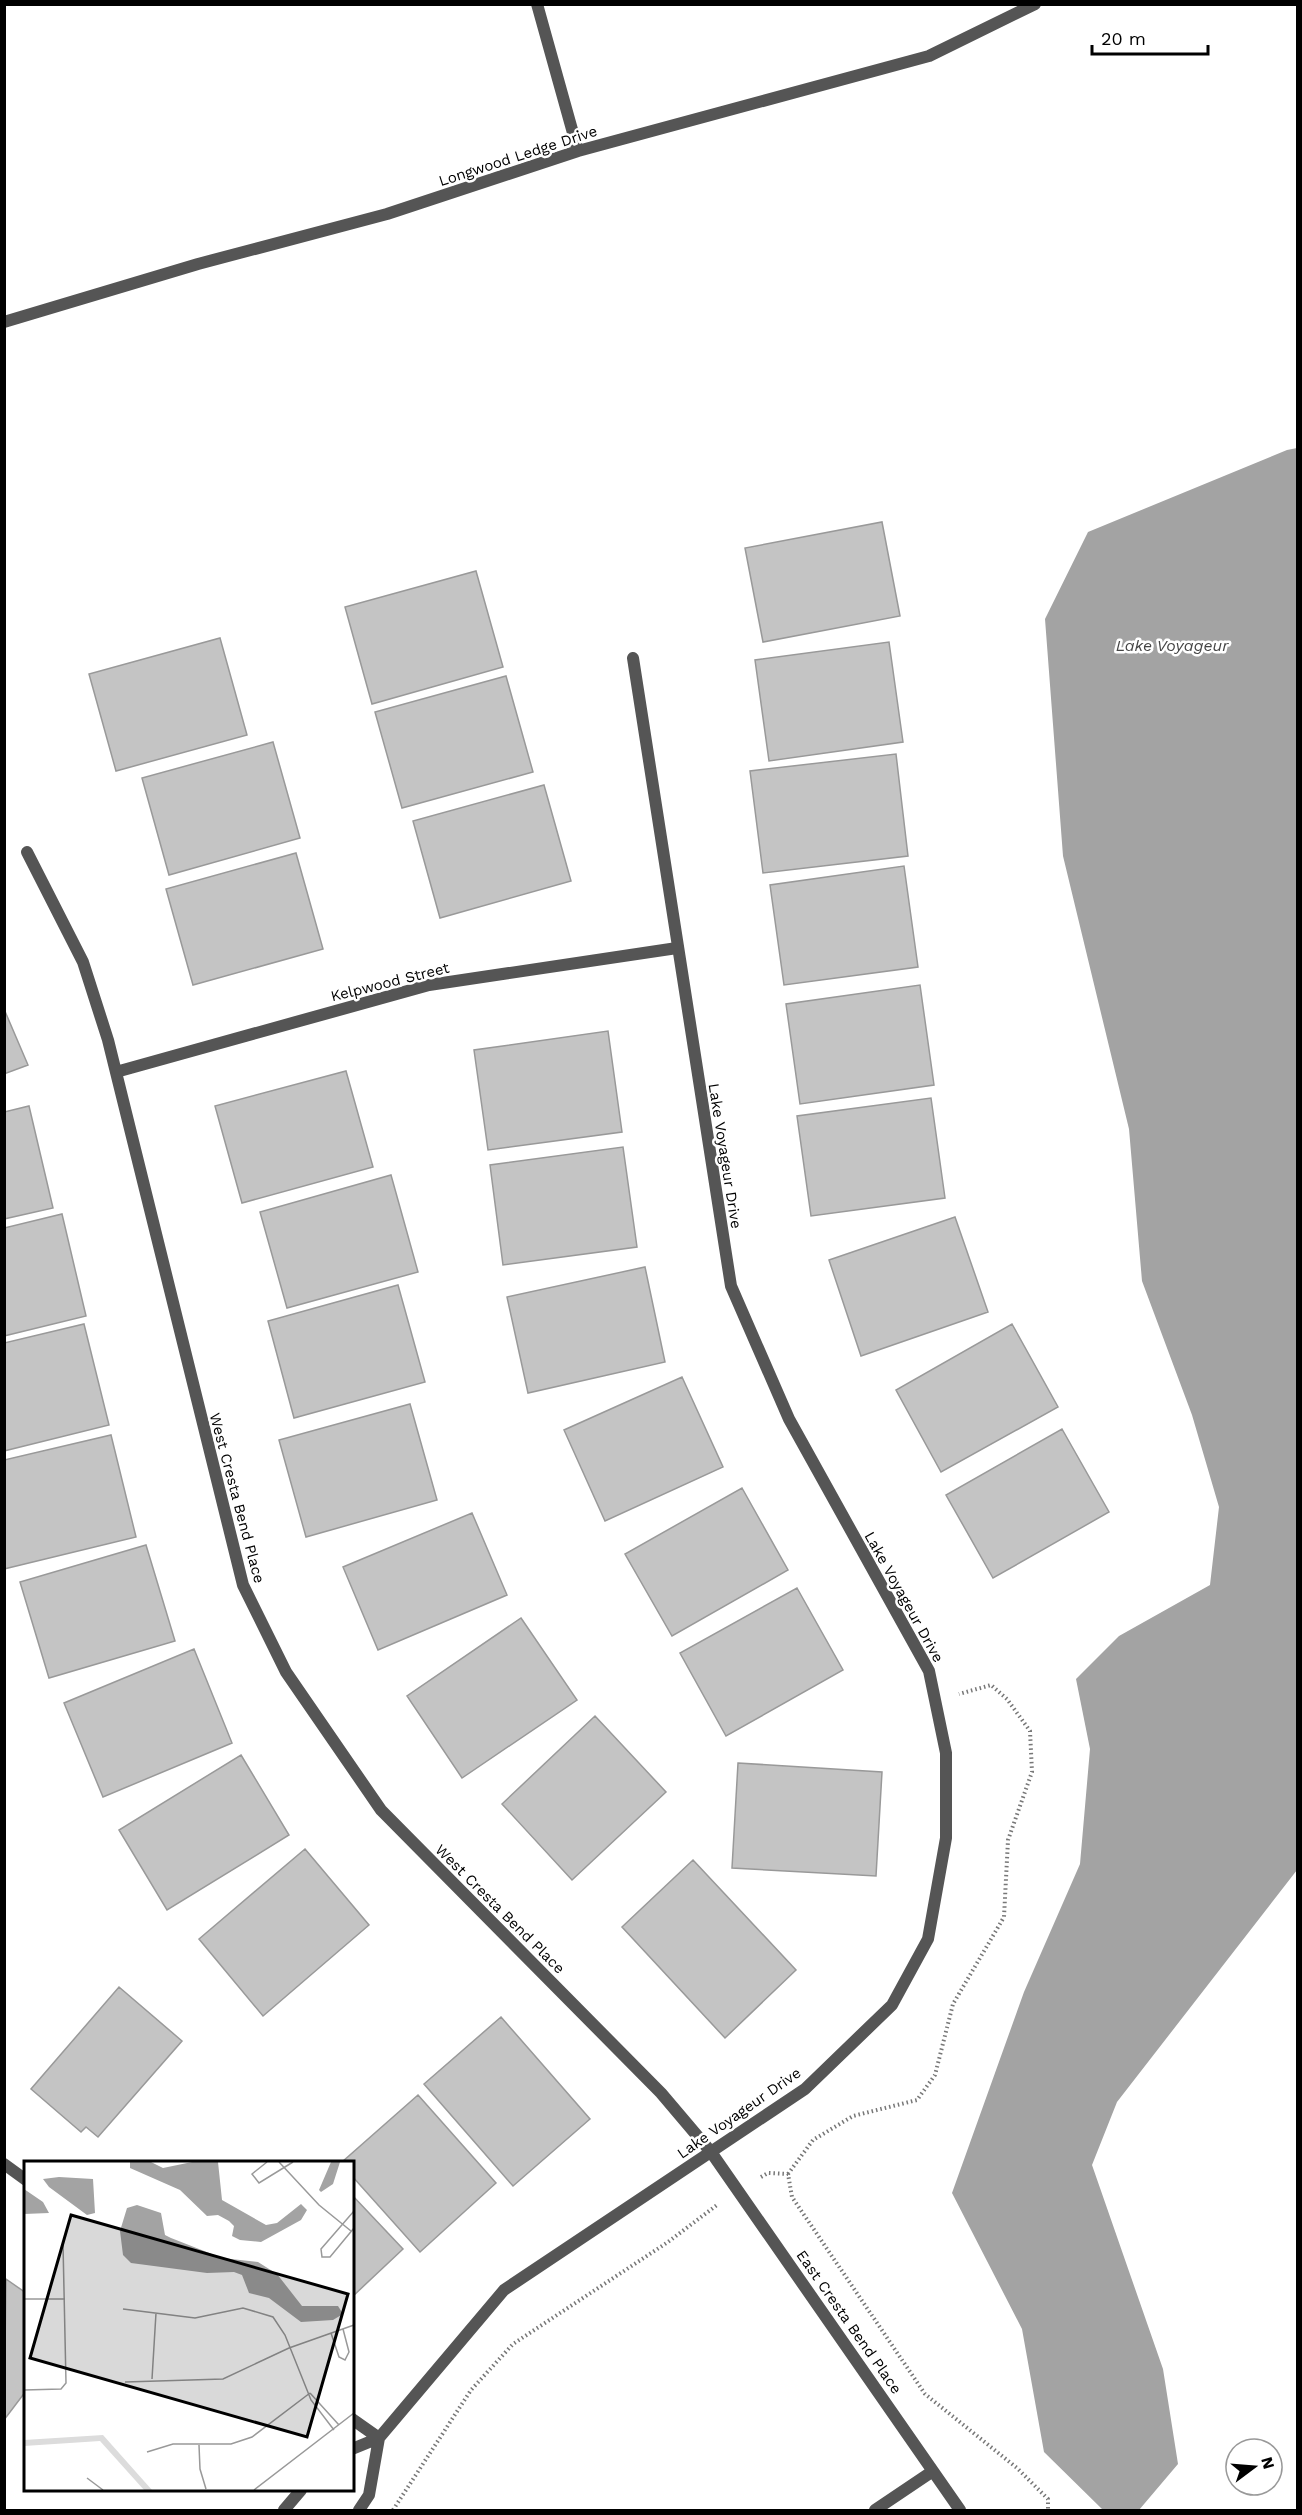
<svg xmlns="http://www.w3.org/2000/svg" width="1302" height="2515" viewBox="0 0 1302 2515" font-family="'Work Sans',sans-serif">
<rect width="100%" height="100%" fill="#fff"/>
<path fill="#a3a3a3" d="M1297,448V1870L1117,2102L1092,2165L1163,2369L1178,2464L1139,2510H1103L1044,2452L1022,2329L952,2193L1024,1992L1080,1864L1090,1749L1076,1679L1119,1636L1210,1585L1219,1507L1192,1415L1142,1281L1129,1129L1063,856L1045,619L1088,532L1287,450Z"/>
<path fill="#c4c4c4" stroke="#999" stroke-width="1.5" d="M882,522L900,616L763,642L745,548Z
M476,571L503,667L372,704L345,607Z
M220,638L247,735L116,771L89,674Z
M889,642L903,742L769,761L755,660Z
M506,676L533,772L402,808L375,712Z
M273,742L300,838L169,875L142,778Z
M896,754L908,856L763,873L750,771Z
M544,785L571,881L440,918L413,821Z
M296,853L323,949L193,985L166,889Z
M904,866L918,967L784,985L770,885Z
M920,985L934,1085L800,1104L786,1004Z
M4,1009L28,1065L4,1074Z
M608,1031L622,1132L488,1150L474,1050Z
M346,1071L373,1167L242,1203L215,1106Z
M931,1098L945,1198L811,1216L797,1116Z
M29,1106L53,1208L4,1219V1112Z
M623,1147L637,1247L503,1265L490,1165Z
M391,1175L418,1272L287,1308L260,1212Z
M62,1214L86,1316L4,1336V1228Z
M955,1217L988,1312L861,1356L829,1260Z
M645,1267L665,1362L528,1393L507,1297Z
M398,1285L425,1382L294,1418L268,1321Z
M84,1324L109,1425L4,1451V1343Z
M1012,1324L1058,1407L941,1472L896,1390Z
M682,1377L723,1467L605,1521L564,1430Z
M410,1404L437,1500L306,1537L279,1440Z
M1062,1429L1109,1512L993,1578L946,1495Z
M111,1435L136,1537L4,1569V1460Z
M742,1488L788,1570L672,1636L625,1554Z
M472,1513L507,1595L378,1650L343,1567Z
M146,1545L175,1641L49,1678L20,1582Z
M797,1588L843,1670L726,1736L680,1653Z
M521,1618L577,1700L462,1778L407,1696Z
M194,1649L232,1743L103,1797L64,1703Z
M595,1716L666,1792L572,1880L502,1804Z
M241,1755L289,1835L167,1910L119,1830Z
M738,1763L882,1772L876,1876L732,1868Z
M305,1849L369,1925L263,2016L199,1939Z
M693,1860L796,1970L725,2038L622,1927Z
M119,1987L182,2041L98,2137L86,2127L81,2132L31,2089Z
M501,2017L590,2119L513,2186L424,2084Z
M418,2095L496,2183L420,2252L352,2176V2162H342Z
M352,2195L403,2249L352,2297Z
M6,2279L26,2293V2391L4,2420Z"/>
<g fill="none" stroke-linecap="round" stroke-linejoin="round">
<path stroke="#777" stroke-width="4" stroke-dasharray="1.5 3" stroke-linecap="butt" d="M788,2174L813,2140L853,2116L917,2100L935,2075L953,2004L1004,1917L1008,1840L1032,1772L1030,1731L1007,1699L991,1685L959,1694
M761,2177L768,2173L788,2174L792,2197L925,2394L1017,2468L1048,2499V2510
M393,2510L471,2390L513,2344L668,2242L717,2205"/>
<path stroke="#555" stroke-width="12" d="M537,4L578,151
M4,322L198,264L387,214L578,151L929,56L1035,4
M27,852L83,962L108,1040L243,1585L286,1672L381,1810L661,2093L711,2152L960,2510
M116,1072L429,985L677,948
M4,2164L26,2180
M352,2419L379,2438
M352,2449L379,2438L504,2290L805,2089L892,2005L928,1939L946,1838V1753L929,1671L789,1419L731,1286L633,658
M284,2510L301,2490
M359,2510L369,2495L379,2438
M875,2510L933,2471"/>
</g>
<g text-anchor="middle" stroke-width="5" stroke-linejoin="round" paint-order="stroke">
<g font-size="15" fill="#000" stroke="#fff">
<text transform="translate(518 156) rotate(-18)" y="5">Longwood Ledge Drive</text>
<text transform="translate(390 982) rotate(-14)" y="5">Kelpwood Street</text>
<text transform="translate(725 1156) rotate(81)" y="5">Lake Voyageur Drive</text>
<text transform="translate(237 1498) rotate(75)" y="5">West Cresta Bend Place</text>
<text transform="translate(904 1597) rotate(61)" y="5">Lake Voyageur Drive</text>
<text transform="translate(500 1909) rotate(45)" y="5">West Cresta Bend Place</text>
<text transform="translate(739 2113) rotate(-35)" y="5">Lake Voyageur Drive</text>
<text transform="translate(849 2322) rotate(55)" y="5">East Cresta Bend Place</text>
</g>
<g font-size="16" font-style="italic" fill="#444" stroke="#fff">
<text x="1172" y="651">Lake Voyageur</text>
</g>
</g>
<g transform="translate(24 2161)">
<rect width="330" height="330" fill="#fff"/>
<path d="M79,274L128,329H120L76,280L0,285V279Z" fill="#dcdcdc"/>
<path d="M106,1H127L139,7L168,1H194L198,39L242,64L253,62L277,43L283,49L277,59L237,81L216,79L208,75L210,65L205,60L194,54L183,55L156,29L106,7ZM307,1H316L309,23L297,31L295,29ZM35,16L69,18L71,52L63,54L25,26L19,18ZM0,28L19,41L25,52L0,53ZM113,44L137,52L141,74L147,77L198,97L234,101L253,113L278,145H314L319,153L309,159L277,161L245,137L225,132L218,114L210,111L183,112L107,102L99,94L96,70L103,47Z" fill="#a3a3a3"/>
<path fill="none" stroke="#999" stroke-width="1.5" d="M243,1L228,13L235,22L269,1M255,1L295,44L327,70M330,50L297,88L298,96H306L330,67M0,138H41M99,148L171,157L219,147L249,156L261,174L287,239L310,269M307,172L315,196L321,199L325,191L319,168M128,218L132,152M101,221L199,218L265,187L330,164M0,229L37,228L42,222L39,83M286,232L315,264M175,284L176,308L182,328M123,291L149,283H207L228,276L286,232M63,317L79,329M230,329L330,252"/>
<path fill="#000" fill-opacity="0.15" stroke="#000" stroke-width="3" d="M47,54L324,133L283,276L6,197Z"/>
<rect width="330" height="330" fill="none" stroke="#000" stroke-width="3"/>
</g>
<rect width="1302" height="2515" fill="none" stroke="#000000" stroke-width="12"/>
<g transform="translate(1254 2467) rotate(74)"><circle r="28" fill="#ffffff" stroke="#999999" stroke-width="1.5"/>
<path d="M0-4.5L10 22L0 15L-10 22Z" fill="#000000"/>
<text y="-9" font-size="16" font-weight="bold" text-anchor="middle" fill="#000000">N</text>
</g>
<path d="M1092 45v9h116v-9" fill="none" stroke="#000000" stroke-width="3"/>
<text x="1101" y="45" font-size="18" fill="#000000" stroke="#ffffff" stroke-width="4.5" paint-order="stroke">20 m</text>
</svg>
